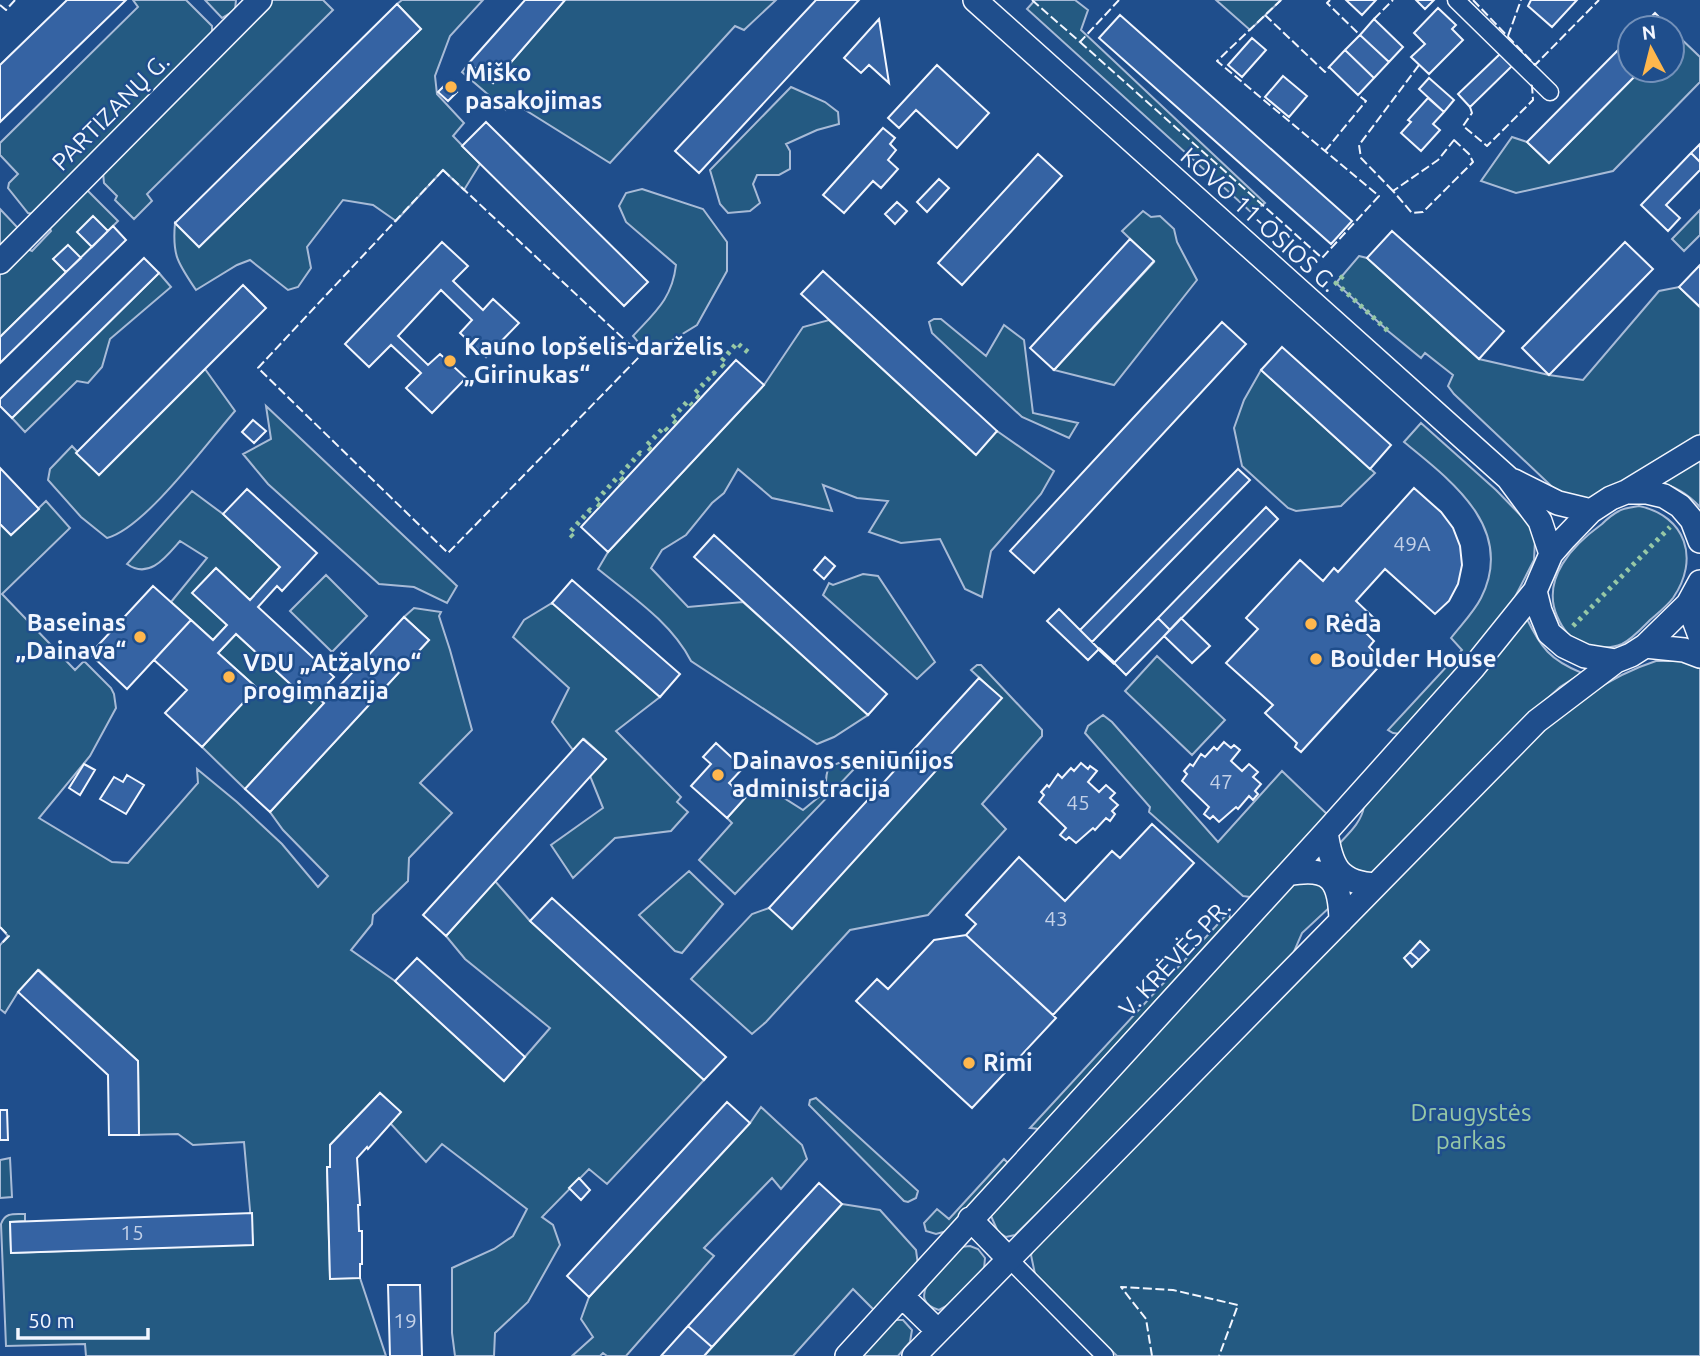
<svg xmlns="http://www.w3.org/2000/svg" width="1700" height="1356" viewBox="0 0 1700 1356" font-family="Ubuntu,sans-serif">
<rect width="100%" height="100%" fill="#1f4e8c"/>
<path fill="#245a82" stroke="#a8bbd7" stroke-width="2" d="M133,0H186L212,26V36L33,214L28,213L8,188L9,183L18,174L0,155V143L138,7Z
M205,0H236L235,10L222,18Z
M272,0H323L333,10L147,194L152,201L134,219L115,200L117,196L104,183L103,172Z
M402,0H483L450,36L435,76L437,94L464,123L453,136L480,164L464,190L443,170L396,221L373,205L343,200L307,247L311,268L298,287L288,290L250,260L237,265L196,290C178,263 172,256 175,223L199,247L421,29L397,4Z
M565,0H776L744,30L735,26L610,163L514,103L506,110L462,72L469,63L493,83Z
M1035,0H1075L1088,10L1081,30L1265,203L1252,213L1027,9Z
M1216,0H1281L1250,30Z
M1676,34L1700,57V82L1613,171L1516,193L1481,181L1512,137L1527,142L1549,163L1641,70H1672V38Z
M791,87L825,102L838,112L839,124L817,130L786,144L790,151V169L779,175H757L753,184L760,203L750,211L728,213L720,204L710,170Z
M86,189L118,221L81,258L54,259L66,272L0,337V273L25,248L32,251L51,231L49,226Z
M642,189L703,209L727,242V271L697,325L661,347L645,350L633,336C655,312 672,299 676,265L626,222L619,206L626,193Z
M0,209L17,227L18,230L0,248Z
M1700,210V235L1684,251L1672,239Z
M1143,211L1151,217L1160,216L1174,229L1177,242L1197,280L1114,385L1054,370L1154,262L1122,231Z
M1359,256L1367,258L1479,359L1549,375L1583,380L1659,291L1679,287L1700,307V437L1594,498L1587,500L1565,499L1454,394L1448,386L1453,375L1425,353L1421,358L1388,331L1336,283Z
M159,273L171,287L110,339L102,367L88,383L77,381L25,432L12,418Z
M934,319H941L986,356L1004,325L1024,340L1033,413L1078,423L1069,438L1022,417L932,333L929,322Z
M829,320L975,454L997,431L1054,471L1041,494L991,551L982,597L965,589L940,539L901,543L869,532L888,501L857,498L823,485L832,511L772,498L738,469L724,493L712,503L686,535L662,550L651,568L688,607L743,602L868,715L834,737L817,744L691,661C671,622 631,596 598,569L608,552L764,385L803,327Z
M205,369L235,411C207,443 145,528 107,538L81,517L48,480L50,469L72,446L99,475Z
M1261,370L1375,473L1341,506L1296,511L1288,508L1242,466L1234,428L1244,400Z
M266,406L457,586L447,603L414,587L379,584L268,484L243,454L271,439Z
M1421,423L1496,490L1529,524L1535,540L1534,560L1515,597L1470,656L1401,734L1393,733L1388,730L1462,650L1451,638C1461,625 1474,612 1481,598C1516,529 1452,481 1404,442Z
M1700,457V507C1687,493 1675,486 1656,482Z
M192,491L223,514L280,567L250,600L215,569L193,593L227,625L213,640L171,602L207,558L180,541C166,557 149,580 127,564Z
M46,501L70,528L2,594L75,670L84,661L111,688L114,694L116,708L90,756L39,818L112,862L128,863L198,783L197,769L237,802L282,844L318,887L328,876L283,830L270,812L429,640L404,617L414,608L441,612L439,616L450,650L472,730L420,783L452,813L409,858L408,881L373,915L372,924L351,950L395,981L504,1081L550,1028L465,959L446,936L495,881L530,921L704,1080L607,1184L589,1169L542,1217L553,1225L560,1245L528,1302L495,1333L494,1356H455L452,1333V1268L494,1249L513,1236L527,1209L442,1144L426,1162L390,1123L400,1112L380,1093L330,1145V1167H327L330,1278H360L386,1356H86L85,1344L6,1346L1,1224C5,1212 14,1214 25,1214V1221L10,1222L11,1253L253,1244L244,1142L193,1145L178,1134L139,1135L138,1061L39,970L18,992L5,1013L0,1009V945L8,936L0,927V524L11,535Z
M1639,506C1686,516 1700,559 1673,598C1667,606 1658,613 1650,620C1642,628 1632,639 1622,644C1610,649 1597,648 1585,644C1570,639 1563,630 1557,616C1541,578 1573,545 1602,524C1607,519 1613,514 1619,511C1624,508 1633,507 1639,506Z
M863,574L878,576L935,662L917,679L823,595L829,583L833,585Z
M326,575L367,616L332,652L290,611Z
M552,603L660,697L616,731L681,797L677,802L688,812L671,831L615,838L573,878L551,845L603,808L590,776L606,759L584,739L573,750L552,722L569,688L513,637L524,620Z
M1526,617C1541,648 1550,660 1582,673L1560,687L1537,708L1372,877H1352L1337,846C1348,834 1362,822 1364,806Z
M236,634L311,703L317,697L324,703L245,789L202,747L257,688L218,653Z
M1157,656L1225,720L1192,755L1125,691Z
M1656,661H1683L1700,668V1356H1117L1035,1274L1031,1255L1034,1248L1528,743C1566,709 1606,677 1656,661Z
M977,665H981L1042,730V736L982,804L1006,829L928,915L850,930L766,1022L752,1034L691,979L752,914L769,908L1001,698L971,670Z
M1103,715L1112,722L1218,842L1282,771L1328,815L1250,897L1243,896L1149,812L1150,807L1085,733L1088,726Z
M846,761L856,767L735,894L699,860L732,823L727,818L745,798L762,784L803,810L826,791C826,771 824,766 846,761Z
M689,871L723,904L682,953L675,951L639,915Z
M1295,878L1324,881L1330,907L1302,933L1293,954L1069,1182L1015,1235L1006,1237L998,1232L991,1216L1004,1195Z
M1229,912L1230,919L1039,1129L1030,1128Z
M816,1098L918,1191L916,1198L908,1202L904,1201L809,1105L810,1100Z
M761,1107L802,1145L807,1159L781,1189L772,1178L704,1248L714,1256L626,1356H607L603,1353L600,1356H572L593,1337L581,1319L589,1297L750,1123Z
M10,1158L12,1197L0,1198V1160Z
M1004,1159L1008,1163L947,1231L936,1234L926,1231L924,1223L937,1209L949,1219Z
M842,1204L880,1210L916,1250L918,1265L875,1311L853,1289L793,1356H704Z
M970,1246L978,1249L985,1258L984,1269L950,1304L939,1310C901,1299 946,1262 960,1247Z
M895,1320H903L912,1330L910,1342L898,1356H859Z"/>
<path fill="#3563a3" stroke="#f2f6ff" stroke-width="2" d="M67,0H126L0,122V65Z
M525,0H565L493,83L469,63Z
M816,0H859L699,173L675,151Z
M1346,0H1376L1362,15Z
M1416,0H1434L1425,9Z
M1531,0H1577L1552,27L1528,6Z
M397,4L421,29L199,247L175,223Z
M1438,8L1456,25L1452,29L1463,40L1429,74L1411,57L1425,44L1414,33Z
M1655,13L1670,28H1640Z
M1120,15L1352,221L1331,244L1099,38Z
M879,19L889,83L869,65L861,73L844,58Z
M1374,19L1403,47L1389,62L1360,35Z
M1360,35L1389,62L1374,78L1345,50Z
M1252,38L1266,50L1242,77L1228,65Z
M1630,38V70H1641L1549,163L1527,142Z
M1345,50L1374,78L1358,95L1329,67Z
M1500,54L1512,66L1470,107L1458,94Z
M937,65L989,113L957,148L916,110L899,128L888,118Z
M1283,76L1307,96L1289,117L1265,97Z
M1429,78L1454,100L1444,112L1419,89Z
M447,83L457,92L448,101L438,92Z
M1428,98L1444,112L1433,124L1440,130L1421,151L1401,133L1411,122L1408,120Z
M486,122L648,282L624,306L462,146Z
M883,128L895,138L890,144L896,150L888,160L898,169L881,188L873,181L844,213L823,195Z
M1700,144V162L1691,153Z
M1691,153L1700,162V170L1666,205L1680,218L1668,231L1641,205Z
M1038,154L1062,176L962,285L938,263Z
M939,179L949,188L927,212L917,202Z
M897,202L907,211L895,224L885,214Z
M93,216L108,231L92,247L77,232Z
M113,226L126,240L0,363V337Z
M1392,231L1504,331L1479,359L1367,258Z
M1130,239L1154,261L1054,370L1030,348Z
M442,242L468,266L453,281L483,310L493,299L519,323L486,357L460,333L472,320L441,290L398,336L428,365L440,354L466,378L432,413L406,388L421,373L391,345L369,367L345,344Z
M1625,242L1653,269L1549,375L1522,348Z
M68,245L81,258L66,272L53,259Z
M144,258L159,273L12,418L0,406V399Z
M1700,265V307L1679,287Z
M823,271L997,431L976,455L801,294Z
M243,285L266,308L99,475L76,453Z
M1222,322L1246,344L1034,573L1010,551Z
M1282,347L1391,445L1370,469L1261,370Z
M736,360L764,385L608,552L581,527Z
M253,420L266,431L254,443L242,432Z
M0,468L39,509L11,535L0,524Z
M1238,469L1250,480L1092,642L1080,630Z
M1414,488L1441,512L1453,528L1460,546L1462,565L1458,584L1449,601L1435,614L1385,569L1356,601L1375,619L1364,631L1374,641L1369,647L1384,661L1301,752L1295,747L1297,743L1265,713L1273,705L1226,663L1258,629L1246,618L1300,560L1323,581L1334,568L1338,572Z
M247,489L317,553L282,591L277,586L258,607L334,677L328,683L336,690L404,617L429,640L270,812L245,789L324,703L317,697L311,703L236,634L218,653L257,688L202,747L165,713L187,690L154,660L191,620L213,640L227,625L192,593L216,568L250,600L280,567L223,514Z
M1266,507L1278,519L1170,630L1158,618Z
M714,535L887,694L868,715L694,557Z
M825,557L835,566L824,579L814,570Z
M572,580L680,674L660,697L552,603Z
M153,586L191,620L127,689L90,654Z
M1059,609L1099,649L1088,660L1047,621Z
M1158,618L1170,630L1126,675L1114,663Z
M1181,618L1210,646L1192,663L1164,636Z
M979,678L1002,698L792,929L769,908Z
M583,739L606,759L446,936L423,915Z
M1224,742L1231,748L1234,745L1240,750L1231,761L1242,771L1249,764L1258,772L1253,777L1261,784L1255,791L1258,794L1253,800L1249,796L1238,809L1236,807L1219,822L1213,816L1210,819L1204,814L1209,807L1182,781L1187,774L1184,771L1190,764L1193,766L1201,754L1205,757L1214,747L1217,750Z
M716,743L743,768L729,783L745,798L727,818L691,786L711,764L703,757Z
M1081,763L1088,769L1090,766L1097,771L1088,782L1099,792L1106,785L1115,793L1110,798L1118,805L1112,811L1115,814L1110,821L1106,818L1095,830L1093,828L1076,843L1069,837L1066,840L1060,835L1066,828L1039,802L1044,795L1041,792L1047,785L1049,787L1058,774L1062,778L1071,768L1074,771Z
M84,764L95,770L80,795L69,788Z
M127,775L144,785L126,814L100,799L114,777L123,782Z
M1152,824L1194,863L1053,1015L966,935L976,924L966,915L1019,857L1065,901L1112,851L1120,858Z
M552,898L726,1057L704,1080L530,921Z
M966,935L1056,1018L972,1108L856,1001L877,979L888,989L934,940Z
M1420,941L1429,950L1419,960L1410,952Z
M1410,952L1419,960L1412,967L1404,958Z
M417,958L525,1057L504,1081L395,981Z
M38,970L138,1061L139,1135H109L108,1075L18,992Z
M380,1093L401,1112L368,1149L367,1147L357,1158L360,1205H358L359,1231H362V1264H360V1278L330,1279L327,1167H330V1145Z
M727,1102L750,1123L589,1297L567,1276Z
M0,1110H7L8,1140H0Z
M579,1178L590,1190L581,1200L569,1188Z
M819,1183L842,1204L712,1347L688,1326Z
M252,1213L253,1245L11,1253L10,1222Z
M388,1285H420L422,1356H390Z
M688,1326L712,1347L704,1356H661Z"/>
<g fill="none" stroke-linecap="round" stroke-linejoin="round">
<g stroke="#f2f6ff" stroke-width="19">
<path id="street" d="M1456,0L1550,92
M1008,1258L1105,1356"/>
</g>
<g stroke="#f2f6ff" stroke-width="26">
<path id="secondary" d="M975,0L1508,478L1540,521L1551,554
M0,262L260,0
M1514,481L1558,503L1591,511
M1626,492L1700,447
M1700,541L1692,520L1680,506L1664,496L1647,492H1626L1611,498L1591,511L1564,539L1551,554L1535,591L1540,611L1549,633L1564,646L1585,656L1616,661L1631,655L1645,646L1688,604L1700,582
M1688,604L1700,636
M1645,646L1684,650L1700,656
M1326,832C1331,866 1338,883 1376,885
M1288,874C1331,866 1340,880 1341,921
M970,1219L1008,1258
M902,1296L938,1331
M847,1356L1326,832L1473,668L1535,591
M914,1356L1537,721L1616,661"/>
</g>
<use href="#street" stroke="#1f4e8c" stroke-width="16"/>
<use href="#secondary" stroke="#1f4e8c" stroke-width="23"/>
<path stroke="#97c8a6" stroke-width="5" stroke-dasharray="3.5 5" stroke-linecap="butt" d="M1343,276L1336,283L1388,331
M724,367L720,363L737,343L749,353
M699,398L694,394L714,373L718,377
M676,423L671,419L688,401L692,405
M651,450L646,446L664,427L668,431
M623,480L619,476L640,453L644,457
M600,506L595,502L616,479L620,483
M573,537L569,533L590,510L592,512
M1573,626L1670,527"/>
<path stroke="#f2f6ff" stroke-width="2" stroke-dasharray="9 3.5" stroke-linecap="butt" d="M1032,0L1080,42L1119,0
M1330,0L1327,3L1360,35
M1473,0L1535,65L1599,0
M0,5L6,10L15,0
M1265,15L1325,72L1329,67
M1374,19L1393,0
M1508,36L1521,0
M1080,42L1322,258L1379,196L1217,61L1281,0
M1470,107L1472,113L1463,126L1487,146L1533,100L1532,86L1529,83
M1454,140L1469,154L1473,162L1423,212L1412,213L1393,191L1438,160Z
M1325,151L1366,101L1358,95
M443,170L641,355L448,553L258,368Z
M1393,191L1361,158L1359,145L1419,65
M0,927L9,936L0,945
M1152,1356L1146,1319L1121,1287L1173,1290L1238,1305L1219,1356"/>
<path stroke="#f2f6ff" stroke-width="3.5" d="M1099,649L1114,663"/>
</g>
<g fill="#ffb74d" stroke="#1f4e8c" stroke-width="2.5">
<circle cx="451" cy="87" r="7"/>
<circle cx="450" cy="361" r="7"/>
<circle cx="1311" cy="624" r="7"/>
<circle cx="140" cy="637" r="7"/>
<circle cx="1316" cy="659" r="7"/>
<circle cx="229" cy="677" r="7"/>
<circle cx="718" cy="775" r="7"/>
<circle cx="969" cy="1063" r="7"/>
</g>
<g text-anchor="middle" stroke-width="5" stroke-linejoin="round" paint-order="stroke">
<g font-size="21" fill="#c3d1e8">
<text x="1412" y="551">49A</text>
<text x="1221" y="789">47</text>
<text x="1078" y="810">45</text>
<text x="1056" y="926">43</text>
<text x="132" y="1240">15</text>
<text x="405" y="1328">19</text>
</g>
<g font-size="24" font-weight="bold" fill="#f2f6ff" stroke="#1f4e8c" text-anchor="start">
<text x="465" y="81">Miško<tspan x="465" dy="28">pasakojimas</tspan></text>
<text x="464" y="355">Kauno lopšelis-darželis<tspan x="464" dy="28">„Girinukas“</tspan></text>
<text x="126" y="631" text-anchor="end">Baseinas<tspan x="126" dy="28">„Dainava“</tspan></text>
<text x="1325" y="632">Rėda</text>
<text x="1330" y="667">Boulder House</text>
<text x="243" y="671">VDU „Atžalyno“<tspan x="243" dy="28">progimnazija</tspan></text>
<text x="732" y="769">Dainavos seniūnijos<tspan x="732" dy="28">administracija</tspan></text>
<text x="983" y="1071">Rimi</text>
</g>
<g font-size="24" fill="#f2f6ff" stroke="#1f4e8c">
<text transform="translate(111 112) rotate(-45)" y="8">PARTIZANŲ G.</text>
<text transform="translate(1259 220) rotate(42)" y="8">KOVO 11-OSIOS G.</text>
<text transform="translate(1175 958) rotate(-47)" y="8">V. KRĖVĖS PR.</text>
</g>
<g font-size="24" fill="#97c8a6" stroke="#1f4e8c">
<text x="1471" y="1121">Draugystės<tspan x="1471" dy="28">parkas</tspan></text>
</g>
</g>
<g transform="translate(1651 49) rotate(353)"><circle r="33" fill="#1f4e8c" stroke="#7391ba" stroke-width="2"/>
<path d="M0-5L12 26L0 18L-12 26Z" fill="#ffb74d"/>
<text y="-10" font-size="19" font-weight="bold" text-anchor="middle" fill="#f2f6ff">N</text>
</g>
<path d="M18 1328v10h130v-10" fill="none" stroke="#f2f6ff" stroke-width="3.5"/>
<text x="28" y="1328" font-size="21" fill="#f2f6ff" stroke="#1f4e8c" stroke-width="5" paint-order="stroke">50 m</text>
</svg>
